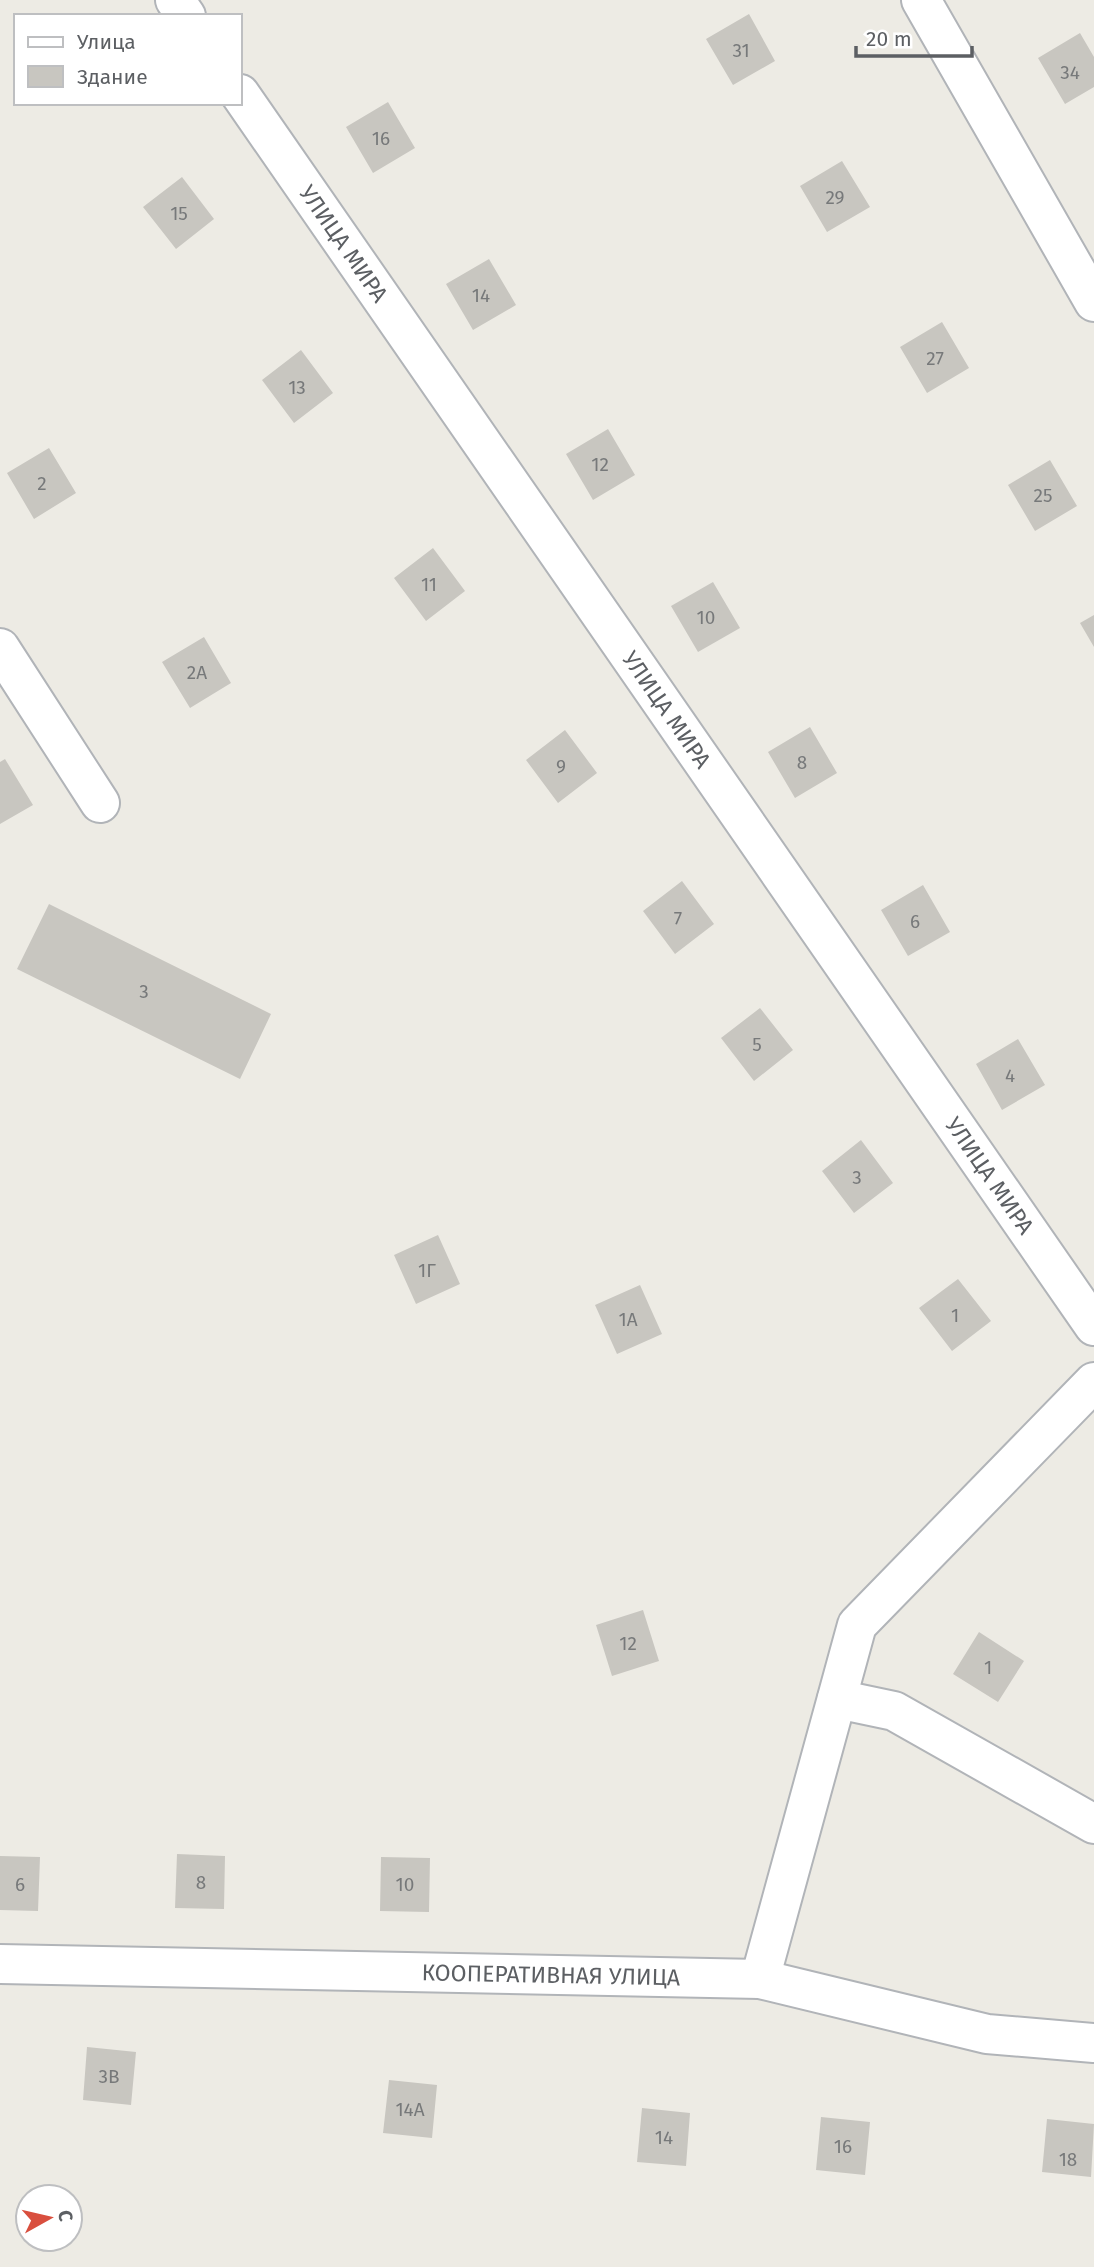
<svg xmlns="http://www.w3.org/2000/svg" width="1094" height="2267" viewBox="0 0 1094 2267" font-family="'Fira Sans',sans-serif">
<rect width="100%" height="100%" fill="#edebe4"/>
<path fill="#c8c6c0" d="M749,14L775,61L733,85L706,39Z
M1080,33L1094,57V87L1065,104L1038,58Z
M388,102L415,148L373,173L346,127Z
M842,161L870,207L827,232L800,186Z
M182,177L214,219L176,249L143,207Z
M489,259L516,305L473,330L446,284Z
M942,322L969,368L927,393L900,347Z
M301,350L333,393L294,423L262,380Z
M608,429L635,475L593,500L566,454Z
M49,448L76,493L34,519L7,473Z
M1050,460L1077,506L1035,531L1008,485Z
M433,548L465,591L426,621L394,578Z
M713,582L740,628L698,652L671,606Z
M1094,615V647L1080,623Z
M204,637L231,683L190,708L162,662Z
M810,727L837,773L795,798L768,752Z
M565,730L597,773L558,803L526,760Z
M5,759L33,805L0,824V762Z
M682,881L714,924L675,954L643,911Z
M923,885L950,932L908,956L881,910Z
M49,904L271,1014L240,1079L17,969Z
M760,1008L793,1050L754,1081L721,1038Z
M1018,1039L1045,1085L1002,1110L976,1064Z
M861,1140L893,1183L854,1213L822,1171Z
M438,1235L460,1284L416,1304L394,1255Z
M958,1279L991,1321L952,1351L919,1308Z
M640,1285L662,1334L617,1354L595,1305Z
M643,1610L659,1661L612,1676L596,1625Z
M979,1632L1024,1661L998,1702L953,1674Z
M177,1854L225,1856L224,1909L175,1908Z
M0,1856L40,1857L38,1911L0,1910Z
M381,1857L430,1858L429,1912L380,1911Z
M87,2047L136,2052L131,2105L83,2100Z
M389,2080L437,2085L432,2138L383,2133Z
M642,2108L690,2113L686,2166L637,2162Z
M821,2117L870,2122L865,2175L816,2170Z
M1047,2119L1094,2124L1091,2177L1042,2172Z"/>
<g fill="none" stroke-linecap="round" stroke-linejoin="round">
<g stroke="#b1b4b8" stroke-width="42">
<g id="minor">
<path d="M175,0L186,16"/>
<path d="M921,0L1094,302"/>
<path id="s1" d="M240,94L1094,1326"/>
<path d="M0,648L100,803"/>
<path d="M837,1699L894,1711L1094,1824"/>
<path id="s2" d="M0,1964L760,1979L987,2034L1094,2043"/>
<path d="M760,1979L857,1625L1094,1382"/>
</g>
</g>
<use href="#minor" stroke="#fff" stroke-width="38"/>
</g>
<g text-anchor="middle" stroke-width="5" stroke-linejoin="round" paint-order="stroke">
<g font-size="19" fill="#77797a">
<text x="741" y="57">31</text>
<text x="1070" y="79">34</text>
<text x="381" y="145">16</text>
<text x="835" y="204">29</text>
<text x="179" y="220">15</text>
<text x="481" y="302">14</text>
<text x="935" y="365">27</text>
<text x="297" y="394">13</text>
<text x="600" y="471">12</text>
<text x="42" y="490">2</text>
<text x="1043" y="502">25</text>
<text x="429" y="591">11</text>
<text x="706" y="624">10</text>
<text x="197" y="679">2А</text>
<text x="802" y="769">8</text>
<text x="561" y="773">9</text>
<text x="678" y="925">7</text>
<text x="915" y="928">6</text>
<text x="144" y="998">3</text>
<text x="757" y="1051">5</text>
<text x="1010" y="1082">4</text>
<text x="857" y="1184">3</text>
<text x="427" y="1277">1Г</text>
<text x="955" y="1322">1</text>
<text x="628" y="1326">1А</text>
<text x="628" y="1650">12</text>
<text x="988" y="1674">1</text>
<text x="201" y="1889">8</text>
<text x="20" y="1891">6</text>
<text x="405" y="1891">10</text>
<text x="109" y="2083">3В</text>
<text x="410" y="2116">14А</text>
<text x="664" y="2144">14</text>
<text x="843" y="2153">16</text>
<text x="1068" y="2166">18</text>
</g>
<g font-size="23" fill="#5c5f63" stroke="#fff">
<text dy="8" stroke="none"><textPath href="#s1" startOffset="182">УЛИЦА МИРА</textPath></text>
<text dy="8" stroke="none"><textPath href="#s1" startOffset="749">УЛИЦА МИРА</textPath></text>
<text dy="8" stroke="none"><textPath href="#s1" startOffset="1316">УЛИЦА МИРА</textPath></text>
<text dy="8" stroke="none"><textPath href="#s2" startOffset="551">КООПЕРАТИВНАЯ УЛИЦА</textPath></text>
</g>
</g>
<rect x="14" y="14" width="228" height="91" fill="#ffffff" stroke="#bebfc1" stroke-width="2"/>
<rect x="28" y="37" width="35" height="10" fill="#ffffff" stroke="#bebfc1" stroke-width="2"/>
<text x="77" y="49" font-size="21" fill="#5c5f63">Улица</text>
<rect x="28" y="66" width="35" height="21" fill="#c8c6c0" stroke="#bebfc1" stroke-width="2"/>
<text x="77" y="84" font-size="21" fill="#5c5f63">Здание</text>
<g transform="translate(49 2218) rotate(82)"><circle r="33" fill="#ffffff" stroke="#bebfc1" stroke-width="2"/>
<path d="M0-5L12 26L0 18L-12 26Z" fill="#d94f3e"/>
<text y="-10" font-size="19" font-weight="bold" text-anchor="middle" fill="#5c5f63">С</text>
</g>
<path d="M856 46v10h116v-10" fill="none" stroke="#5c5f63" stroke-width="3.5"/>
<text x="866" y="46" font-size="21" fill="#5c5f63" stroke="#ffffff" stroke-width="5" paint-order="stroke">20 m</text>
</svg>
